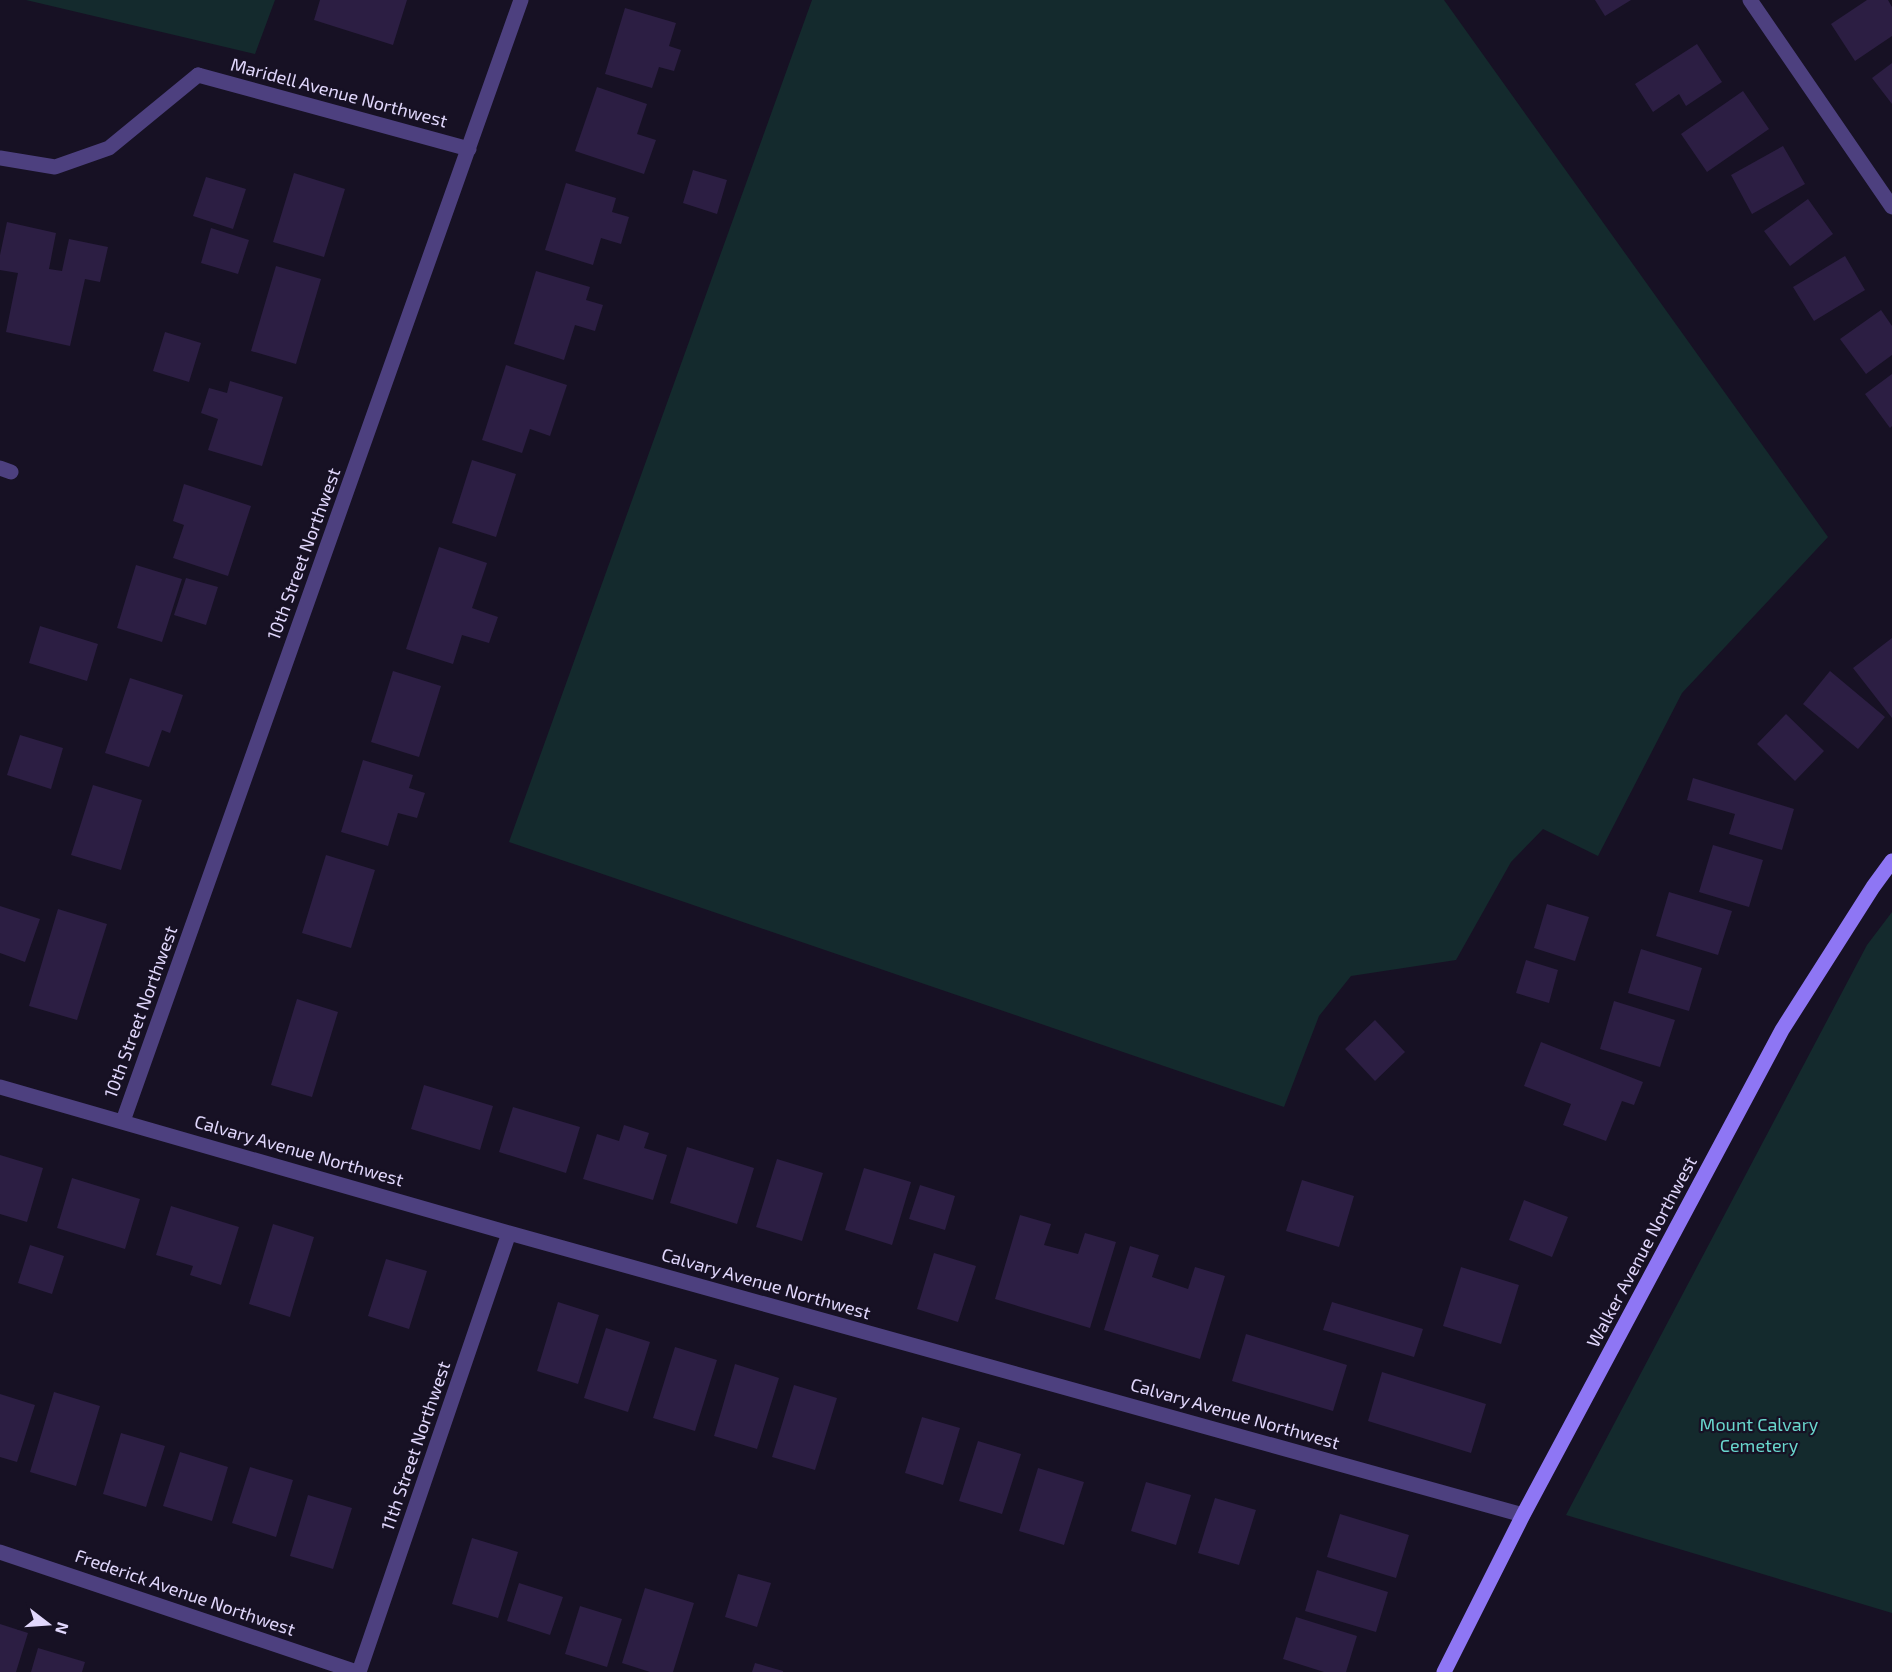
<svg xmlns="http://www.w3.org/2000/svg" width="1892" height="1672" viewBox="0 0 1892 1672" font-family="'Exo 2',sans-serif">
<rect width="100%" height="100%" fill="#171124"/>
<path fill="#142a2d" d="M26,0H275L255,54Z
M812,0H1444L1828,537L1682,693L1598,856L1543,829L1511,862L1456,960L1351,976L1319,1016L1284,1107L509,842Z
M1892,912V1613L1566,1515L1867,945Z"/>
<path fill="#2c1e43" d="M320,0H407L393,45L314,20Z
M1595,0H1631L1605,16Z
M1867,0H1888L1892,7V36L1855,61L1831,24Z
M625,8L676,23L669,46L681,50L674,71L659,67L652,88L605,74Z
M1697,44L1722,82L1686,106L1679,94L1653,112L1635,84Z
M1892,63V104L1872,78Z
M597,87L647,104L637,134L656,140L644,174L575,151Z
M1743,91L1769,129L1707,172L1681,134Z
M1783,146L1805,184L1752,214L1731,175Z
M693,170L727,180L717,214L683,203Z
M294,173L345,189L324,257L273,242Z
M206,177L246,189L233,229L193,216Z
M566,183L616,198L612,212L629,217L621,244L601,238L593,265L545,250Z
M1808,199L1833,234L1790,266L1764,231Z
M7,222L56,233L49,269L62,271L69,239L108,247L100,282L85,279L70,346L6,332L18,273L0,270V255Z
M211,228L249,240L238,274L201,263Z
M1845,256L1865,290L1814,321L1793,287Z
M276,266L321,279L296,364L251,351Z
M536,271L590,287L586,300L603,305L595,331L575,325L564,360L514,344Z
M1881,310L1892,326V355L1866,374L1840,339Z
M165,332L201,343L189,382L153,371Z
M506,365L567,385L550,436L530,429L522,453L482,440Z
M1892,374V426L1890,428L1865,394Z
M230,381L283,397L262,466L208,450L218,419L201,413L209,388L227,393Z
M472,460L516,474L496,537L452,523Z
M184,484L251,506L228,576L173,558L184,525L173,521Z
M439,547L487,563L472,608L498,617L489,643L462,635L453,664L406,649Z
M136,565L182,579L162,642L117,628Z
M186,578L218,587L206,625L174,615Z
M40,626L98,644L87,681L29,663Z
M1892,638V718L1853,668Z
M393,671L441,686L419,757L371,742Z
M1830,671L1885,717L1858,749L1803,704Z
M130,678L183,695L170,733L162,730L149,767L105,753Z
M1786,714L1824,751L1795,781L1757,744Z
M20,735L63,748L51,789L7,775Z
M363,760L413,775L409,788L425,793L417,818L398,813L388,846L341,832Z
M1693,778L1794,809L1782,850L1729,834L1735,814L1687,800Z
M93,785L142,800L121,870L71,855Z
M1713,845L1763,860L1749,907L1699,892Z
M326,855L375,870L351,948L302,933Z
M1669,892L1732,911L1718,955L1656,936Z
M1547,904L1589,917L1575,961L1534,948Z
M0,906L40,919L25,962L0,953Z
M58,909L107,924L77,1020L29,1006Z
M1641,949L1702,968L1689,1011L1628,993Z
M1526,960L1558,970L1549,1003L1516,993Z
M297,999L338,1012L312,1097L271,1085Z
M1614,1001L1675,1020L1660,1067L1600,1049Z
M1375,1020L1405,1052L1375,1081L1345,1049Z
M1541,1042L1643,1082L1634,1105L1622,1101L1606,1141L1563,1125L1571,1104L1524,1086Z
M424,1085L493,1106L480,1150L411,1129Z
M513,1107L580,1127L566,1173L499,1152Z
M624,1125L649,1133L644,1148L667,1155L653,1200L583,1179L597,1134L619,1141Z
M687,1147L754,1168L737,1224L670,1203Z
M0,1155L43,1168L27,1222L0,1214Z
M777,1159L823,1173L802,1241L756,1227Z
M864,1168L911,1182L892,1245L845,1230Z
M72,1178L140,1199L125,1249L57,1228Z
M1302,1180L1354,1196L1339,1247L1286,1231Z
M920,1185L955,1196L945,1230L909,1219Z
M1524,1200L1568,1217L1552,1257L1509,1240Z
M171,1206L239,1227L221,1285L190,1275L193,1266L156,1255Z
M1020,1215L1051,1224L1044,1245L1078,1254L1085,1233L1116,1242L1090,1328L995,1299Z
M273,1224L314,1237L290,1317L249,1304Z
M30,1245L64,1256L52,1294L18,1283Z
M1130,1246L1159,1255L1152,1277L1188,1289L1195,1267L1225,1276L1200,1359L1104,1330Z
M934,1253L976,1266L958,1322L917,1309Z
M386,1259L427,1271L409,1329L368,1316Z
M1461,1267L1519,1285L1501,1344L1443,1326Z
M558,1302L599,1315L578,1384L537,1371Z
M1332,1302L1423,1329L1414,1357L1323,1330Z
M606,1328L650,1342L628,1412L584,1398Z
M1246,1334L1347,1365L1333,1411L1232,1381Z
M675,1347L717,1360L695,1431L653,1418Z
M735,1364L779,1378L757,1449L714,1436Z
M1382,1372L1486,1404L1471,1453L1368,1421Z
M794,1385L837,1398L815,1470L772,1457Z
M54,1392L100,1406L76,1486L30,1472Z
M0,1394L35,1405L17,1462L0,1457Z
M922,1417L960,1428L943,1485L905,1473Z
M121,1433L165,1446L146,1507L103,1494Z
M978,1441L1021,1454L1002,1514L959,1501Z
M180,1452L228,1467L212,1521L163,1506Z
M250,1467L293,1480L276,1537L232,1523Z
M1038,1468L1084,1482L1064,1545L1019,1531Z
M1146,1482L1191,1495L1176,1545L1131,1531Z
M308,1495L352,1508L333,1569L290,1556Z
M1215,1498L1256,1510L1239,1565L1198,1553Z
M1340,1514L1409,1535L1396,1578L1327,1557Z
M472,1538L518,1552L498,1618L452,1604Z
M1317,1570L1388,1592L1376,1632L1305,1611Z
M738,1574L771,1583L757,1627L725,1617Z
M519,1583L563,1597L550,1635L507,1621Z
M645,1588L694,1603L673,1672H650L622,1663Z
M580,1606L622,1619L607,1667L565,1654Z
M1296,1617L1357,1636L1346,1672H1324L1283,1659Z
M0,1624L28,1633L16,1672H0Z
M38,1648L85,1662L82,1672H31Z
M755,1663L783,1671V1672H752Z"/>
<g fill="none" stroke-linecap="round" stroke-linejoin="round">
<path stroke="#4d407f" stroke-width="15" d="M0,158L55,167L109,148L198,75
M0,468L11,472"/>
<path stroke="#4d407f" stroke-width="15" d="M1750,0L1892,207
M198,75L469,149
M0,1087L509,1233L1523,1515
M123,1121L521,0
M0,1552L357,1672
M359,1672L509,1233"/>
<path stroke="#8e76f4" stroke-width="15" d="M1444,1672L1523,1515L1782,1030L1873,887L1892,861"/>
</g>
<g text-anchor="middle" stroke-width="4.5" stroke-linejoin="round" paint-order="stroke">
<g font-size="18" fill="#e1d7fc" stroke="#171124">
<text transform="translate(339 93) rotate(15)" y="6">Maridell Avenue Northwest</text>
<text transform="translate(304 554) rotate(-70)" y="6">10th Street Northwest</text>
<text transform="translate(141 1012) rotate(-70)" y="6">10th Street Northwest</text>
<text transform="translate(299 1151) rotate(16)" y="6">Calvary Avenue Northwest</text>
<text transform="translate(1642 1252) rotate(-62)" y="6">Walker Avenue Northwest</text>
<text transform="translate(766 1284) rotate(16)" y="6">Calvary Avenue Northwest</text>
<text transform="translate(1235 1414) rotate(16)" y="6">Calvary Avenue Northwest</text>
<text transform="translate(416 1446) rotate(-71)" y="6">11th Street Northwest</text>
<text transform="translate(185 1593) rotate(19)" y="6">Frederick Avenue Northwest</text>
</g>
<g font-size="18" fill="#69d6cd" stroke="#171124">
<text x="1759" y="1431">Mount Calvary<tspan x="1759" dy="21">Cemetery</tspan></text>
</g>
</g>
<g transform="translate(48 1624) rotate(107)" stroke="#171124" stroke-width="4.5" paint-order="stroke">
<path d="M0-4.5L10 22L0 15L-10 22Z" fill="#e1d7fc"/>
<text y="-9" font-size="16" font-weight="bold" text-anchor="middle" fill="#e1d7fc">N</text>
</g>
</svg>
